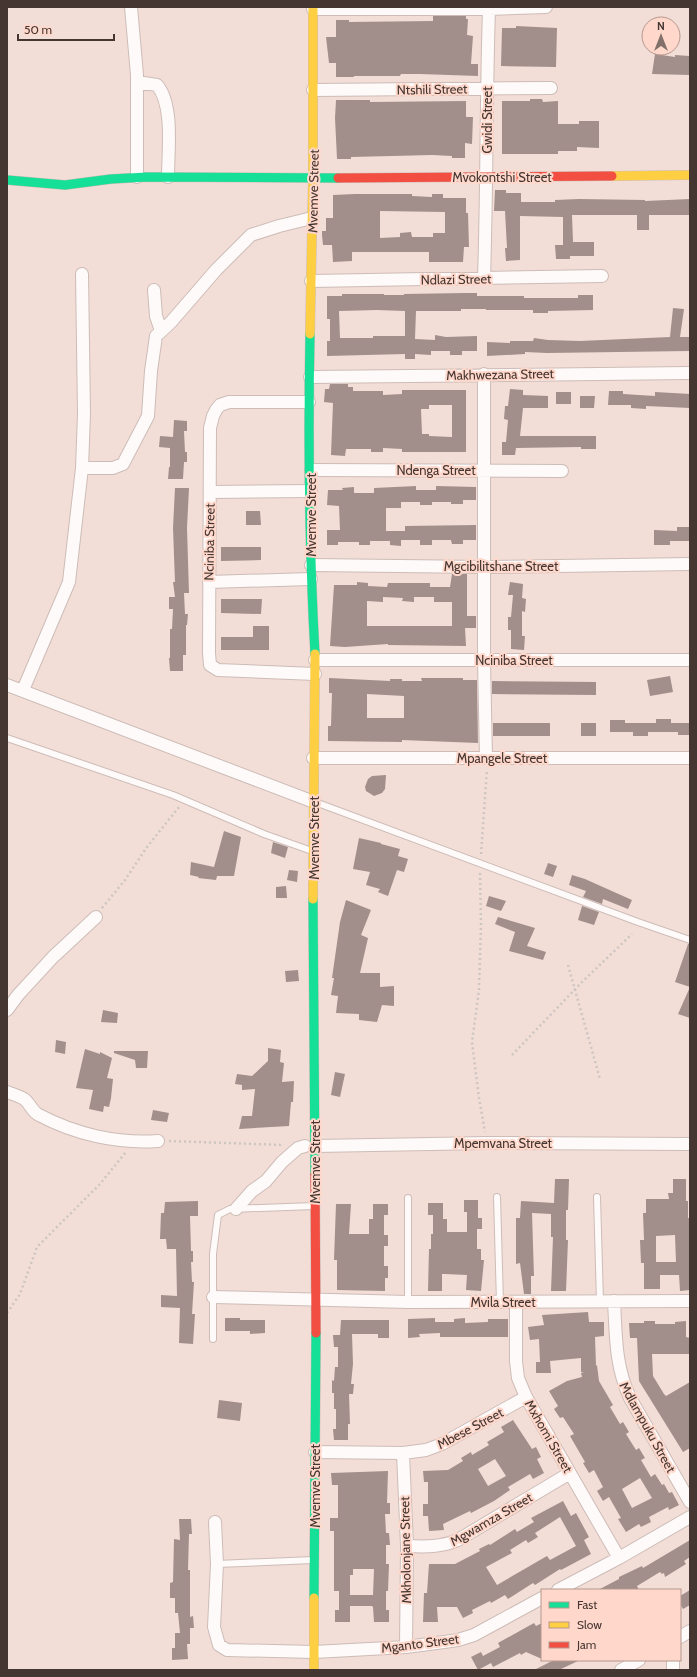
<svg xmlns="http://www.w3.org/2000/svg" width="697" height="1677" viewBox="0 0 697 1677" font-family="Cabin,sans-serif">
<rect width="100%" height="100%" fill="#f3ded7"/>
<path fill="#a28e8b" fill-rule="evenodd" d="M433,16H466V19H468L467,35L473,36L471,64H478V76L420,74H401L400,76H354V77H336V63H329L326,37H336V20H349V22L433,21Z
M516,26L557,28L556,67L501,66L502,28H516Z
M655,54L675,57V55L690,56L689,75L652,74Z
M530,99H542L543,102L558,101V124H579V121H599V148L577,147V151H558V154H502V101H530Z
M336,100H370V102L466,101V117H473L472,144L465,143V158H452V156L432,155L351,157V159H337L335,118Z
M495,190H506V193H521V202H555V200L579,199L645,200V201L690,199V215H649V230H637V215H572L573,242H594V256H570V259H556L555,245H563V217L520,216V260L506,261L505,248H507L505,211H494Z
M355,194H412V196L432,197V194H443V198H466V213H468L469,247H464L463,262H429V252H352V261L333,262L332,245H323L322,235V231H326V218H333V195ZM380,211L445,212V233H433V237H412L411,232L400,233V237L380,238Z
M465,293H477V296H524V298H578V295H593V310L548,311V313H533V310H486V309H461V311H416L415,339L435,340V335L446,337L477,336V351H462V355H450V351H431V355L415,354V359H405V354L327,356V341H330V319H327V296H342V294H384V295H404V294ZM377,310L405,311V336H373V338H340L339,311Z
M673,308L684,309L680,337H690V351L547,353L525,352V354L487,356V342L510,343V341H533L534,338L548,340L580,341L670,337Z
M330,384H348V387H353V391H383V395L402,394V390H466V452H402V449L383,448V452H371V449H346L345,456L331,455L333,403L324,402L325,389H329ZM429,405H452V437L429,436V434H422L421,409H429Z
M510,389L523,390V395L548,396V408H523L520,436H596V449H581V447L516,448L515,455H502V442H506L508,420L504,419L505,406H508Z
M609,391H623V394L655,396V392L690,394V408L646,406V409L631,408V405H608Z
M556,392H571V404H556Z
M580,396H595L594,408H580Z
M174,420L187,421V431H184L185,452H187V462H184L183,479H168L169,467H170V448L159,447L160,436L173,437Z
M416,486V490H436V486L476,487V500H463V504H451V502H432V505H420V502H401V508H386V531H405V526L476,525V540H463V544H452L451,540H432V545H420V540H401V546L390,545V541H370V545H359V542H338V545H327V530H340L339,506L327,505L328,490H343L342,488L354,487V493H374V488Z
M175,488H189L187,528L189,593H184L185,614H188L187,625H186V655H183V671H170L169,658H170V629H172L173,609H169V597H175L173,582H175L173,528Z
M246,511H260L261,525H246Z
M677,527H690V541H670V545H654V530L677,531Z
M221,547H261V560L221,561Z
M452,574H467V616H476V628H465L466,646L388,645V644L345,647L330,646L334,585H357V582L368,583V586L387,587L388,583H430V587H450ZM383,597L403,598L402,601L414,602V597H434V602H452V626H367V601L383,602Z
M510,582L523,584L522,598L526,599L525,612L522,611V636H525L524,650L511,649V630H508V617H511L513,595H508Z
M221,599H262L261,614L221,613Z
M253,626H269V650H221V637H253Z
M670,676L673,692L650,696L647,680Z
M329,678L390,681V679H402V681H422L421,678H463V680H477L478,743L402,740V742L328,741V726H331L332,693H329ZM367,694L404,696V718H367Z
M492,681L596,682V695L492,694Z
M656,719H671V723H690V735H678V732H648V736H633V732H610V720H625V723H656Z
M493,723H550V736H493Z
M581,723H596V736H581Z
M386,775L385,789L382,793L374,796L366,791L365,787L368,779L372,776Z
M224,831L241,837L234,876H217L216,880L198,878L199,877L190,875L191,862L214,867Z
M359,838L381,843V844L400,849L398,856L408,859L404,872L397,870L388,896L378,892L380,889L366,885L370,872L353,869Z
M273,842L288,847L285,858L271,853Z
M548,863L557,866L553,877L544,874Z
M289,870L298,871L297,882L287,880Z
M572,875L585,879L632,900L628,909L603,899L602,904L583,897L586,891L569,885Z
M286,886L287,898H276V887Z
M489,896L506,901L501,911L486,906Z
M346,900L371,910L361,935L368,938L360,973H380V987L394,986V1006L382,1005L377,1022L359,1020V1014L336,1013L338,996L331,995L334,978H332L340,922Z
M582,906L599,912L594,925L578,920Z
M498,917L535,928L527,946L546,952L543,960L509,951L515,932L495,924Z
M688,944H690V1018L678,1014L690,987L675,982Z
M298,970L299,981L286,982L285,971Z
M103,1010L118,1013L117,1023L101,1022Z
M56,1040L66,1042L65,1054L55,1052Z
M268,1048L281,1050L280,1062L284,1063L282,1082L294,1081L293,1102H291L289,1126L239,1129L242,1116H252L255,1089L242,1090V1085L235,1084L237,1074L252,1076L268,1061Z
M85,1049L100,1054V1052L112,1058L107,1078L113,1079L111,1098L109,1107L104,1106L103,1112L89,1109L93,1090L76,1088Z
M114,1051H148L147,1068H136L135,1060L114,1053Z
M335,1072L345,1074L340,1097L331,1095Z
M153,1110L169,1113L167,1122L151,1120Z
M555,1179H569L568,1210H566V1240H568L566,1291H551L553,1237H551V1214L532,1213L534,1276H531V1294H524L520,1263L516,1264V1218H520L521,1201L554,1203Z
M673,1179H686V1201H688V1218H690V1290L680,1291L679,1275H660V1289H644V1263H641L640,1240H644L643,1213H646V1199H669L668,1193H673ZM675,1235L676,1262H656V1236Z
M464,1200H478V1218H482V1229H477V1249H481V1260H484L481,1291L466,1290L467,1275L445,1274H442V1291H428L429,1249H431V1234H433V1215H428V1203H443V1219H447V1232H467V1212H464Z
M198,1201V1216H190L191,1251H193V1262H191L192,1282H194L192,1314H195L193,1344L179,1343L180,1308L161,1307V1295L177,1296L176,1249H167L166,1239H160L161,1213H164L165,1202Z
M336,1204H351L349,1234H369V1219H373V1204H388V1215H384V1235H388V1246H384V1266H388V1278H385V1291L337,1290V1260H334Z
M588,1312L589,1322H604V1336L595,1337L596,1366L597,1365L599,1381L613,1405L610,1407L620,1424L623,1422L629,1432L626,1434L636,1450L639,1448L645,1458L641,1460L651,1477L655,1474L662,1485L664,1484L669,1493L672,1492L679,1505L669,1510L668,1507L649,1517L651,1522L641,1527L639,1524L626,1532L618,1519L621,1518L609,1497L603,1501L597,1491L603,1487L594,1470L589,1473L583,1463L585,1462L570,1436L574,1434L563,1417L560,1418L554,1409L558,1406L549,1391L567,1381L582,1377L581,1373L584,1372H581V1358L550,1361L551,1373H536V1362H540L539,1339L530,1340L528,1327L544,1325L542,1315ZM640,1478L652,1498L632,1508L622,1489Z
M225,1318H240V1320H265V1333L250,1334V1331H225Z
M435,1318V1322H454V1319L465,1318V1323L488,1322V1319H508V1337H440V1333L419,1334L420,1337L408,1338V1319Z
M341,1320H389V1338H378V1334H352L353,1364L351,1384H354L353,1394H349L350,1424H348V1440H334L333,1429H336V1409H334V1393H332V1380L334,1381L335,1367H338V1347H334L333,1335H340Z
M644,1321H655V1324H675V1322L686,1321V1337L690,1338V1354H652L653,1376L664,1394L666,1396L690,1382V1448L683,1452L639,1381L637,1338H630L629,1323H644Z
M219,1400L242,1403L240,1421L217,1418Z
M513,1420L532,1449L536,1447L541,1457L537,1459L544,1473L533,1479L530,1474L508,1487L510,1490L494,1501L471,1513L470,1511L443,1524L444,1530L429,1531L428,1516H423V1504H428V1482H424L423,1471L448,1470L463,1461L461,1458L471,1452L472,1455L489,1445L487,1442L504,1432L501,1427ZM495,1459L506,1476L488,1486L478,1469Z
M388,1471L387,1503H390V1514H385L386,1533H389L390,1545H386V1564H389L388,1591H386V1610H389V1622H374L373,1607L372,1606H350V1622H335V1610H339V1591H334V1531H330V1518H338V1485H332L331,1473ZM353,1569H374L373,1595H350V1575H353Z
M563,1501L571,1516L576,1513L589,1537L584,1540L591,1554L561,1570L560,1569L535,1585L533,1583L508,1599L505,1595L491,1603L490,1601L472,1610L473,1613L463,1618L457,1607H437L438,1622H423L424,1593H427L429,1564H455L480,1551L479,1549L489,1544L490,1545L515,1529L517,1532L534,1522L531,1518ZM560,1517L576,1546L550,1560L547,1556L497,1585L486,1567L512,1553L510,1550L526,1540L528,1543L538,1537L535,1533Z
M179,1519H191L192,1534H189L188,1570H190V1617L193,1616L194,1628H190V1644H187L188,1659L172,1660V1648H175V1633H180L178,1613H175V1598H170V1583L173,1582L174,1539L180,1540Z
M690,1540V1557L684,1561L686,1564L665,1577L664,1573L662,1574L660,1572L637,1586L639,1590H598L619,1579V1577L642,1566L643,1568Z
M690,1590V1605L683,1609L680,1604V1596Z
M534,1623L536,1626L542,1623V1659L526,1652L521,1655L520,1653L493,1667L491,1663L478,1670L471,1657L481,1652L483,1656L500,1647L498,1643Z
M554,1660H580L559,1670H534Z"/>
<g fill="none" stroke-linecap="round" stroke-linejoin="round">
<g stroke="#cdbcb7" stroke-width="8">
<path id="lane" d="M7,738L173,795L264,834L312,851
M315,802L638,922L690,940
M497,1197L500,1303
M597,1197L600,1302
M408,1302V1198
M213,1339V1254L218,1215L230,1209L314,1206
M217,1564L313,1560"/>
</g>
<g stroke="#cdbcb7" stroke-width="14">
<path id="street" d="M131,7L137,75V177
M313,9H489L546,7
M137,82L157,85C174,105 168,151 168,177
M313,90L551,88
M484,278C487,188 486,99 489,9
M311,281L602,276
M154,290L156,316L161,331
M484,374V661L486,758
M310,377L690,373
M309,402H229L220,405L216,410L213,416L210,428L209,653L210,665L218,670L315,674
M82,468H113L123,464L148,416L151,371L156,336L171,322L216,270L251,235L279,226L312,218
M311,470L562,471
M210,492L311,491
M311,565L485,567L690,564
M209,582L311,579
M315,660H690
M7,685L314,802
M23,690L69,582L82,468L84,414L82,274
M313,758H690
M7,1010L18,995L53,957L96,917
M7,1092C12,1094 20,1096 24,1099C30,1103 32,1112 39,1115C75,1134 117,1144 158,1141
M316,1146L487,1143L690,1144
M236,1209L252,1191L266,1181L282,1162L298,1148L305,1146
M213,1297L408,1302L690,1301
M614,1301C616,1337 615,1365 630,1398L690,1502
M516,1303V1361L518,1378L526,1397L619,1558
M315,1452L403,1453L426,1450L442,1444L526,1397
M403,1453L407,1546L406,1647
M215,1522L217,1564L214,1627L219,1645L227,1650L314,1652L406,1647L444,1642L458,1640L474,1635L542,1598
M407,1546C426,1547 441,1547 458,1540L570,1473
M558,1590L619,1558L690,1517
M680,1637L690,1631
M673,1660V1670
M621,1670L639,1660"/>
</g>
<g stroke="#cdbcb7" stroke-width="10">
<path id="fast" d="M7,180L65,185L111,179L147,177L338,178
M310,334C308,440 309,547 315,654
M313,899L315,1174
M314,1598L316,1333"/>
</g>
<g stroke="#cdbcb7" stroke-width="10">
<path id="slow" d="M612,176L690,175
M310,334L313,178V7
M313,899L315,654
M314,1670V1598"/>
</g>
<g stroke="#cdbcb7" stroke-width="10">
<path id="jam" d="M338,178L612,176
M315,1174L316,1333"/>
</g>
<path stroke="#cdc5c2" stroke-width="2.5" stroke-dasharray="2 3" stroke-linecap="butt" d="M481,854L487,769
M480,873L481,925L479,990L472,1042L479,1098L485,1132
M102,908L125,880L147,847L179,807
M568,965L600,1079
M512,1055L582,982L632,934
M169,1141L284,1145
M7,1313L20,1294L37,1247L100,1184L126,1152"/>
<use href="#lane" stroke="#fdfaf9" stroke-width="6"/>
<use href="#street" stroke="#fdfaf9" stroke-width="12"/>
<use href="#fast" stroke="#16e098" stroke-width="9"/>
<use href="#slow" stroke="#ffcf43" stroke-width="9"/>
<use href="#jam" stroke="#f24e42" stroke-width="9"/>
</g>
<g text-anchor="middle" stroke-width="4" stroke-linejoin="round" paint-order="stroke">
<g font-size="13" fill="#453631" stroke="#ffd8cb">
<text transform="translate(432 89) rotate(-1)" y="5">Ntshili Street</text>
<text transform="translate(487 120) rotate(-90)" y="5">Gwidi Street</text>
<text x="502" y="182">Mvokontshi Street</text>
<text transform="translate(313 191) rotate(-89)" y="5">Mvemve Street</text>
<text transform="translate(456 279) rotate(-1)" y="5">Ndlazi Street</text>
<text transform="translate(500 374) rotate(-1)" y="5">Makhwezana Street</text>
<text x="436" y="475">Ndenga Street</text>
<text transform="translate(311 515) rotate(-90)" y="5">Mvemve Street</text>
<text transform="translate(209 542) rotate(-89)" y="5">Nciniba Street</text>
<text x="501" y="571">Mgcibilitshane Street</text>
<text x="514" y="665">Nciniba Street</text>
<text x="502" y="763">Mpangele Street</text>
<text transform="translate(314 838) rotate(-90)" y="5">Mvemve Street</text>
<text x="503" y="1148">Mpemvana Street</text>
<text transform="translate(315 1162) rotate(-90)" y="5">Mvemve Street</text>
<text x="503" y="1307">Mvila Street</text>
<text transform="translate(648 1427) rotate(61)" y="5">Mdlampuku Street</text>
<text transform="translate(470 1428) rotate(-28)" y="5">Mbese Street</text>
<text transform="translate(549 1436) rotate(60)" y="5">Mxhomi Street</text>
<text transform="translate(315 1486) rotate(-90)" y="5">Mvemve Street</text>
<text transform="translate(491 1519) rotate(-30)" y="5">Mgwamza Street</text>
<text transform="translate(405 1550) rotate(-91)" y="5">Mkholonjane Street</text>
<text transform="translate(420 1643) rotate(-7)" y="5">Mganto Street</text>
</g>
</g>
<rect width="697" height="1677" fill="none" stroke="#453631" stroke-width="16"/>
<rect x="541" y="1589" width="140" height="72" fill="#ffd8cb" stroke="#b5978d"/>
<rect x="549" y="1602" width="20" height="6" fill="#16e098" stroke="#b5978d"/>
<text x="577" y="1609" font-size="12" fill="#453631">Fast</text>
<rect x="549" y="1622" width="20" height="6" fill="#ffcf43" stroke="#b5978d"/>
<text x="577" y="1629" font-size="12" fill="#453631">Slow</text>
<rect x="549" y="1642" width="20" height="6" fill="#f24e42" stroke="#b5978d"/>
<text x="577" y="1649" font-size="12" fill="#453631">Jam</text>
<g transform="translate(661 36)"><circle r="19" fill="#ffd8cb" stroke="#b5978d"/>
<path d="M0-3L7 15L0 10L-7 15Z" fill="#82716b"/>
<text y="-6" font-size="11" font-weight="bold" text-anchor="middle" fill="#453631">N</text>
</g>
<path d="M18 34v6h96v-6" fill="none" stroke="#453631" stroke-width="2"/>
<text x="24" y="34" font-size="12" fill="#453631" stroke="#ffd8cb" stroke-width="3" paint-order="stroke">50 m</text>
</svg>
